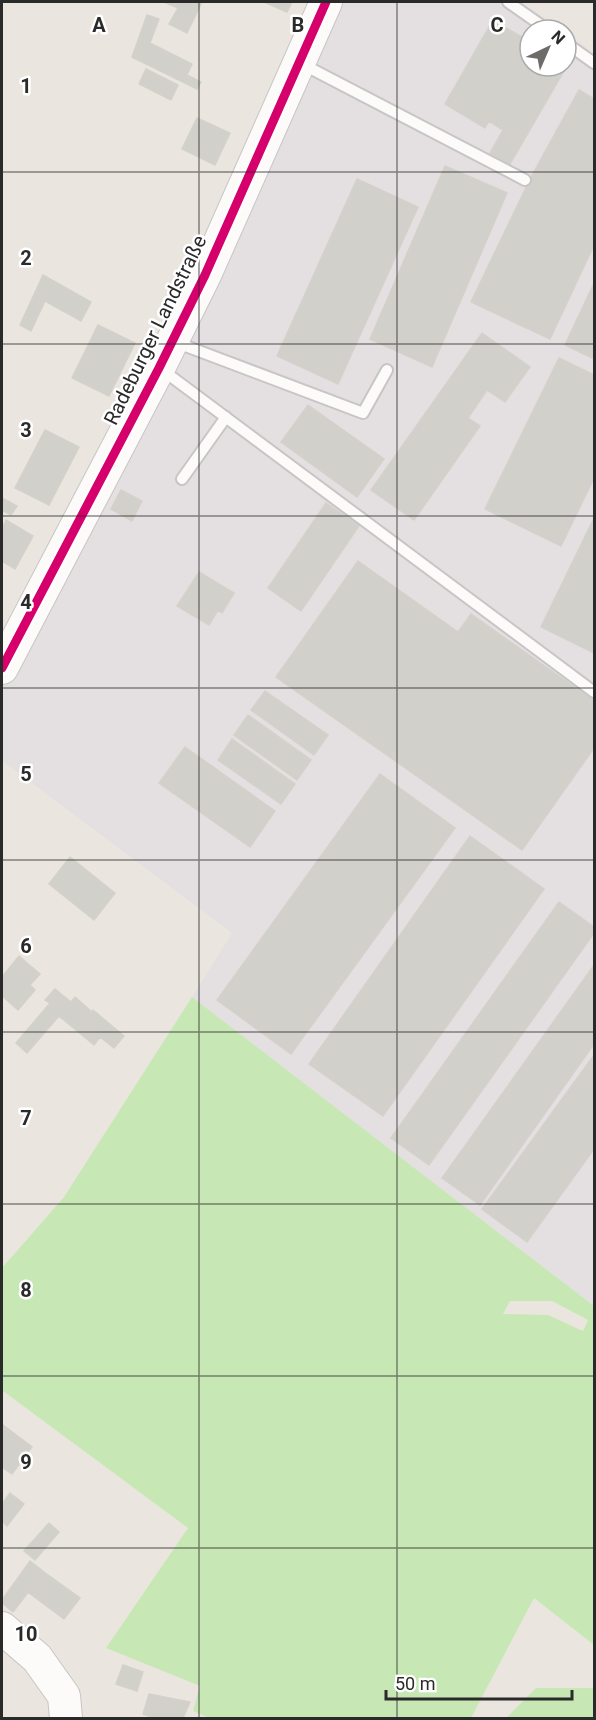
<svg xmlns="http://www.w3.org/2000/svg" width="596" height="1720" viewBox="0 0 596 1720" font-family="Roboto,sans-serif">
<rect width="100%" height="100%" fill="#eae6df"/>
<path fill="#e4e0e2" d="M326,2H508L548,30H530V66H566V43L594,63V1306L192,997L232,933L2,761V663Z"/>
<path fill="#c7e8b5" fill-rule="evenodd" d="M192,997L594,1306V1645L534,1598L471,1718H209L193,1711L200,1686L106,1648L188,1528L3,1391L2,1393V1268L64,1197ZM510,1301H552L588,1320L583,1331L548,1315L503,1314Z
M536,1688H594V1718H506Z"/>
<path fill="#d2d0cb" stroke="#d4d1cb" stroke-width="1.5" d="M164,2H202L187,33L169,24L178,8Z
M264,2H292L287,12Z
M147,15L159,19L150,43L192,64L187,75L201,82L197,89L132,57Z
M493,20L530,42V66H566V63L568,64L510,164L490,153L503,130L489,121L485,128L445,104Z
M146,69L178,85L171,100L139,84Z
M579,90L594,99V245L550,339L471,302L531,177Z
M197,118L230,133L215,165L182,149Z
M445,166L507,193L432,367L370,339Z
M357,179L418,207L338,384L277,356Z
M43,275L91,302L81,321L45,301L31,331L20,325Z
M594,283V359L565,345Z
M98,325L135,343L109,396L72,378Z
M482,333L530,367L505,402L487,390L468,418L480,426L414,520L371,490Z
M559,358L594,375V478L561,546L485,509Z
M308,405L384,459L357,497L281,442Z
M45,430L79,447L49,505L15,488Z
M121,490L142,501L132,521L111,509Z
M2,498L17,506L11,515L2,510Z
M326,503L359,526L301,611L268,588Z
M594,518V653L541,627Z
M6,520L33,536L15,569L2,561V529Z
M358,561L458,632L471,614L594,701V748L522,850L276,677Z
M199,572L234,593L222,613L218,610L209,625L177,606Z
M265,691L328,735L314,755L251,710Z
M248,715L311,760L297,780L234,735Z
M232,739L295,784L281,804L218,760Z
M185,747L275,811L250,847L159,783Z
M380,774L455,828L291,1054L217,1000Z
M470,836L544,889L383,1116L309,1064Z
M70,857L115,893L94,920L49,884Z
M559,902L594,927V933L429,1165L391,1138Z
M19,956L40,974L30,985L35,990L18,1010L2,996V977Z
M594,965V1044L480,1205L442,1178Z
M55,989L71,1002L75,997L92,1012L93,1010L124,1036L114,1048L100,1037L94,1045L59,1016L27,1053L16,1043L50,1003L45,1000Z
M594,1055V1149L527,1242L482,1209Z
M3,1425L32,1447L12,1474L2,1467V1426Z
M10,1493L24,1504L7,1526L2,1521V1504Z
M49,1523L59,1532L35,1560L24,1551Z
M30,1561L44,1572L13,1612L2,1603V1600Z
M44,1572L80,1598L64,1619L28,1592Z
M123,1665L143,1672L137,1691L116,1684Z
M149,1694L190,1702L183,1718H154L143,1714Z"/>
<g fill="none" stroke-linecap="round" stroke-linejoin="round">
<g stroke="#c7c5c5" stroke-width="14">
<path id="lane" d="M508,2L548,30
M566,43L594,63
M302,64L525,180
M175,342L363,413L387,370
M161,369L594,692
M182,479L226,417"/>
</g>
<g stroke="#c7c5c5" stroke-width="34">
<path id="secondary" d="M2,668L159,368L205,275L326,2
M2,1628L37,1658L64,1696L66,1718"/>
</g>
<use href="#lane" stroke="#fcfbfa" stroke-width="10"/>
<use href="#secondary" stroke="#fcfbfa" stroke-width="32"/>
<g stroke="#fff" stroke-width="13">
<path id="cycleway" d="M2,668L159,368L205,275L326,2"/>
</g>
<use href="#cycleway" stroke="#d6006c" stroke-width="9"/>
</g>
<path fill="none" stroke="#2a2a2a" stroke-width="1.5" stroke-opacity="0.55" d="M199,2V1718M397,2V1718M2,172H594M2,344H594M2,516H594M2,688H594M2,860H594M2,1032H594M2,1204H594M2,1376H594M2,1548H594"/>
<g text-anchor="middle" stroke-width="5" stroke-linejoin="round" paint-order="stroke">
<g font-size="20" fill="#2a2a2a" stroke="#fff">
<text transform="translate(155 330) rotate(-64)" y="7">Radeburger Landstraße</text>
</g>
</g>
<g font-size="20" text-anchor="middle" font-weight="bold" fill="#2a2a2a" stroke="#fff" stroke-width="5" stroke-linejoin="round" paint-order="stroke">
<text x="99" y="32">A</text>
<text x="298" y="32">B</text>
<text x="497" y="32">C</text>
<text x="26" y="93">1</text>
<text x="26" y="265">2</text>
<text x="26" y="437">3</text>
<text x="26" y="609">4</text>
<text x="26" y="781">5</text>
<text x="26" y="953">6</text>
<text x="26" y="1125">7</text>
<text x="26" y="1297">8</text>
<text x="26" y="1469">9</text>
<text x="26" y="1641">10</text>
</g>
<rect width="596" height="1720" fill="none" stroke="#2a2a2a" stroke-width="6"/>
<g transform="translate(548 48) rotate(44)"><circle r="28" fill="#ffffff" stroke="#aaaaaa" stroke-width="1.5"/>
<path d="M0-4.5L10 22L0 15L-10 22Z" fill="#6d6c69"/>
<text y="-9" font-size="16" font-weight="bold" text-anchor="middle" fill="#2a2a2a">N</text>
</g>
<path d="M386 1690v9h186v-9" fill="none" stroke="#2a2a2a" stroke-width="3"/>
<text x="395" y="1690" font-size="18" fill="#2a2a2a" stroke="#ffffff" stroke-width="4.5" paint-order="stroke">50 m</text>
</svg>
